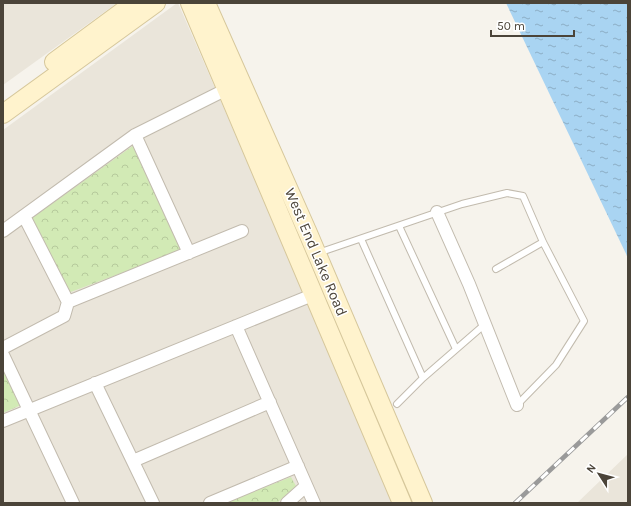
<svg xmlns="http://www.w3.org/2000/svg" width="631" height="506" viewBox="0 0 631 506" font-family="Karla,sans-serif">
<defs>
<pattern id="forest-crowns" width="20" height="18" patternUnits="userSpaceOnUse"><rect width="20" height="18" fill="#d2eab5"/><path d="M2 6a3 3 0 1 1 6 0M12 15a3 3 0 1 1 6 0" fill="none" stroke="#b6ca9c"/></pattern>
<pattern id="water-ripples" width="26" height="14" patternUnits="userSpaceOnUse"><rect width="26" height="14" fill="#a9d4f2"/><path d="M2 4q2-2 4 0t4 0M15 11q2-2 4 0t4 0" fill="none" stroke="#8caec5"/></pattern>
</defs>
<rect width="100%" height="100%" fill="#f6f3ec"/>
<path fill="#eae5da" d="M3,3H117L3,85Z
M177,3H178L396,503H3V130Z
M628,454V503H577Z"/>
<path fill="url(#forest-crowns)" d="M134,145L183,250L68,293L32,218Z
M3,369L21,405L3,413Z
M291,477L296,486L277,503H225Z"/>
<path fill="url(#water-ripples)" d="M506,3H628V258Z"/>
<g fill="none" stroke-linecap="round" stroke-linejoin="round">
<g stroke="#c2bbae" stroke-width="8">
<path id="lane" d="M399,226L456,349
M361,239L423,378
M318,253L462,204L507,193L523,196L543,242L584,321L556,365L517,405
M496,269L543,242
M397,404L423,378L484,325"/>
</g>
<g stroke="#c2bbae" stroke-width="14">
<path id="street" d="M135,135L189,253
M437,212L469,284L517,405
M24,216L68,302L242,231
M3,231L135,135L227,89
M236,326L314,503
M3,348L64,316L68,302
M3,355L73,503
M95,383L153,503
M3,421L315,294
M133,461L270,402
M210,503L298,466
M287,503L306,486"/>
</g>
<g stroke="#d6c79b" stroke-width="20">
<path id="secondary" d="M190,3L402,503
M206,3L308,233L423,503
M54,62L134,3
M3,114L156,3"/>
</g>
<use href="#lane" stroke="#fff" stroke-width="6"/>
<use href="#street" stroke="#fff" stroke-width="12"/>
<use href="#secondary" stroke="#fff3cd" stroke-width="18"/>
<g stroke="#9a9a9a" stroke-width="4.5">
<path id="rail" d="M515,503L628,397"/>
</g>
<use href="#rail" stroke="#fff" stroke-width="3" stroke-dasharray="9" stroke-linecap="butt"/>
</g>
<g text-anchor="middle" stroke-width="3" stroke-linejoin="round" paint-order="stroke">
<g font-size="15" fill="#4b4439" stroke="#fff">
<text transform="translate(316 252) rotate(67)" y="5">West End Lake Road</text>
</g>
</g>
<rect width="631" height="506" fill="none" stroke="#4b4439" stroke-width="8"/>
<g transform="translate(599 474) rotate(306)" stroke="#ffffff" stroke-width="3" paint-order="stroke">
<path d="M0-3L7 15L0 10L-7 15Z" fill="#4b4439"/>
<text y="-6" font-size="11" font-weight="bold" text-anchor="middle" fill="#4b4439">N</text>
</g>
<path d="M491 30v6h83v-6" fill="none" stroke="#4b4439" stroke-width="2"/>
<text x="497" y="30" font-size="12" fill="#4b4439" stroke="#ffffff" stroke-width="3" paint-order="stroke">50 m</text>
</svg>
